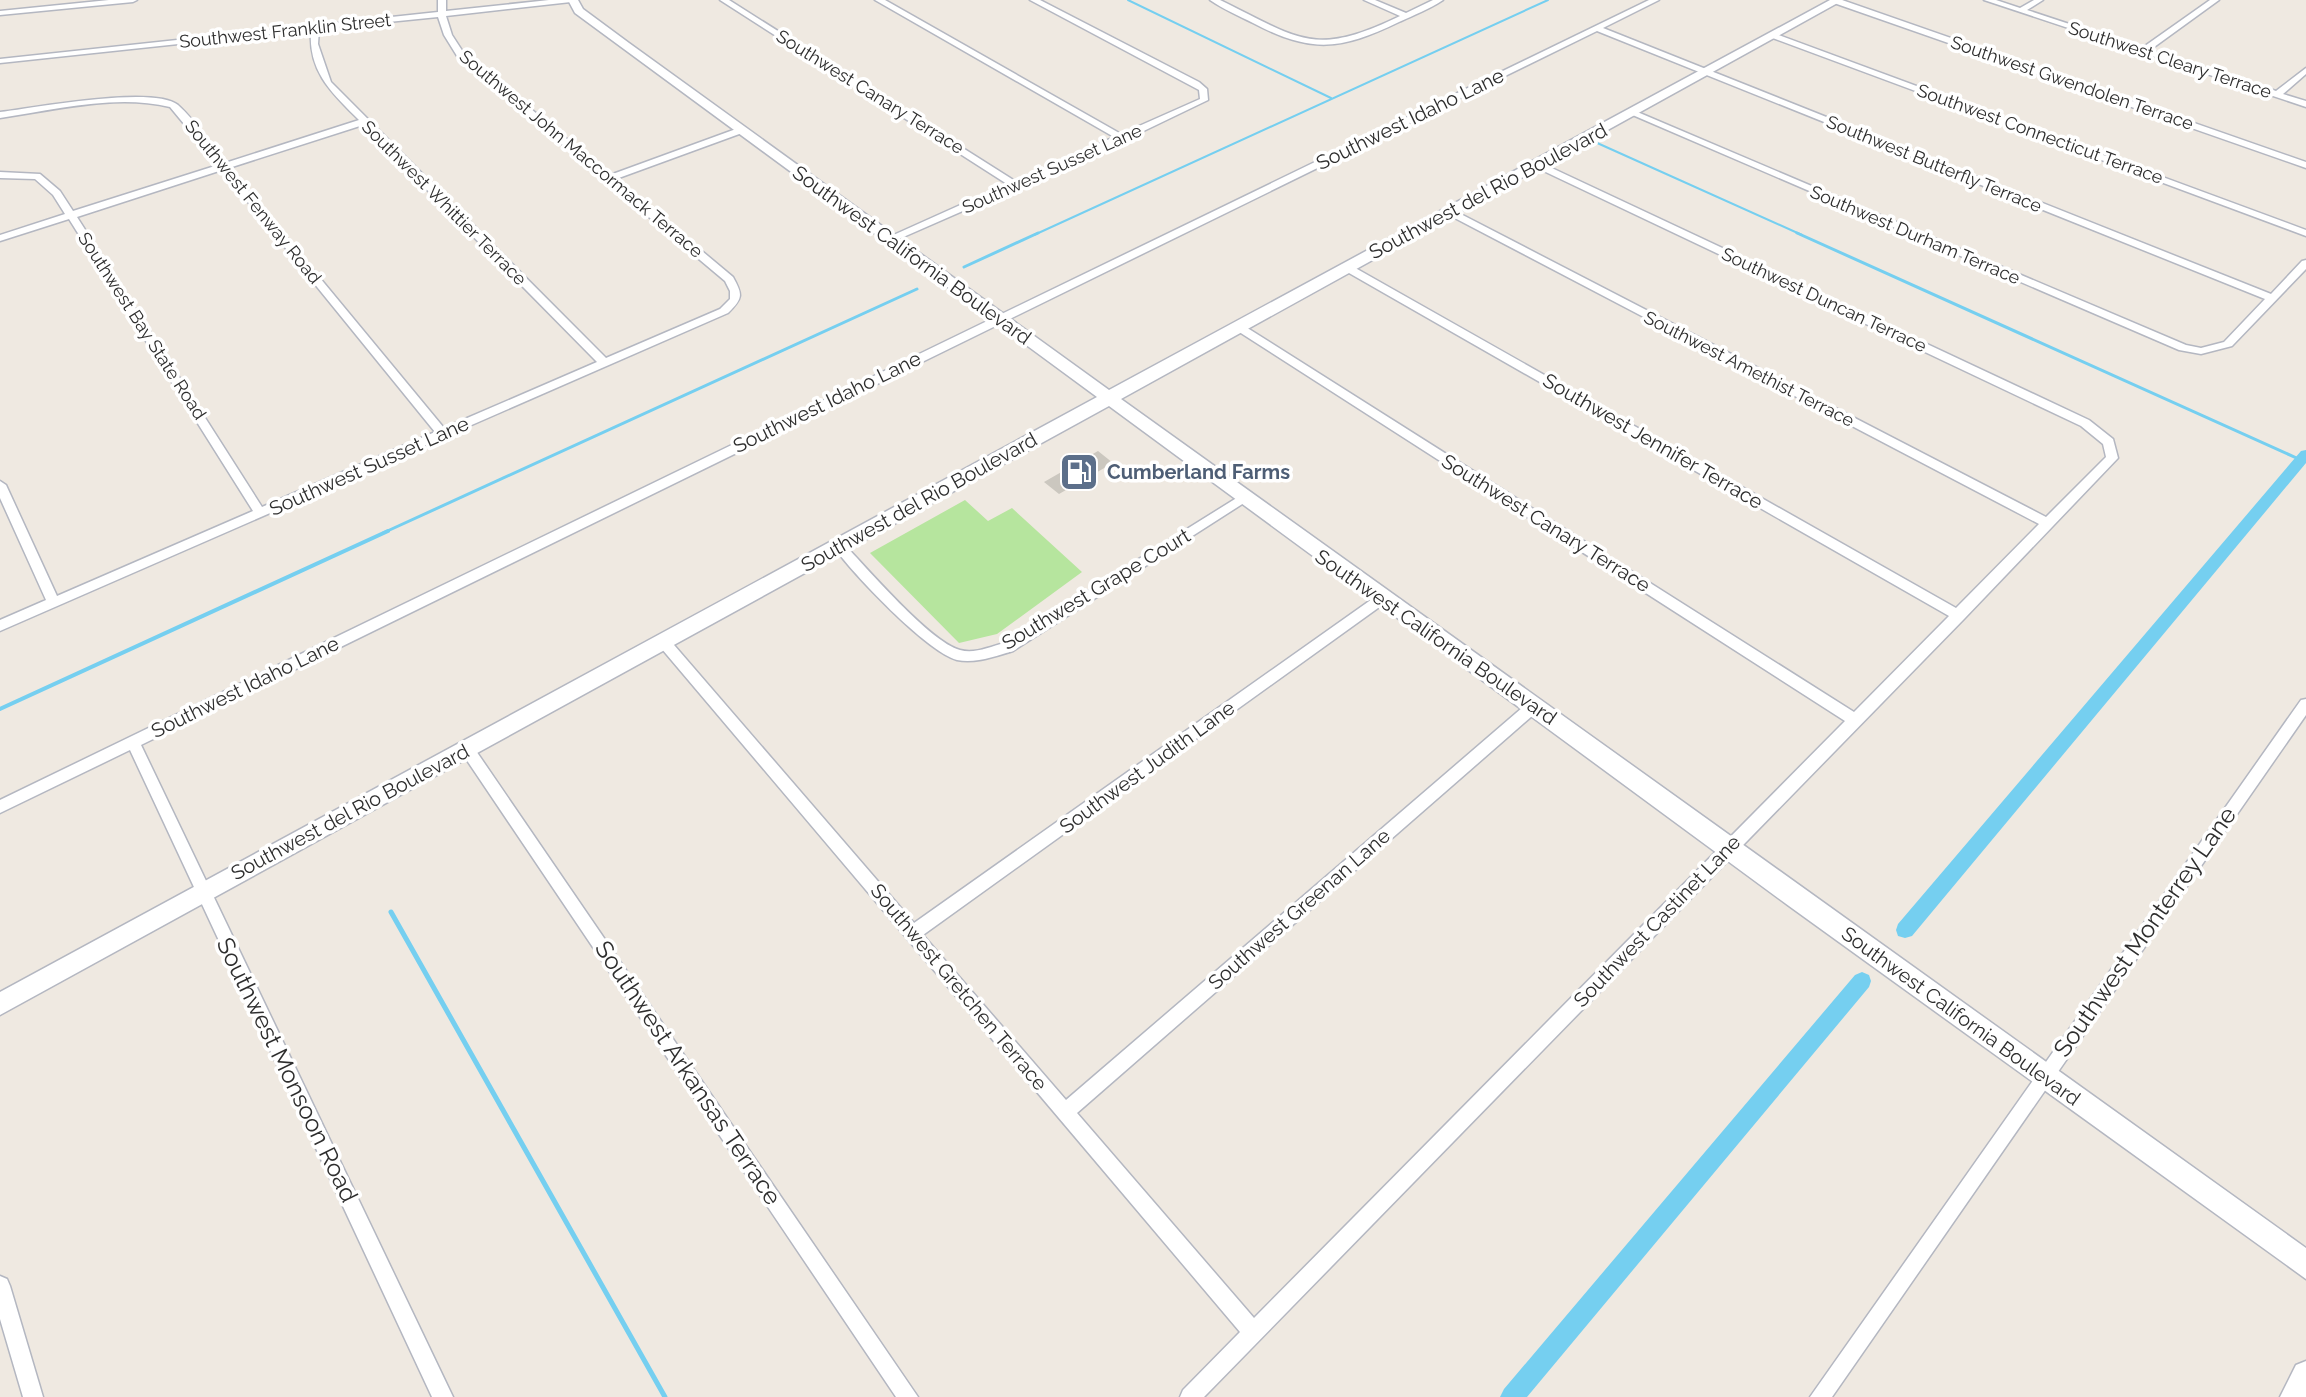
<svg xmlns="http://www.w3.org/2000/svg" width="2306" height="1397" viewBox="0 0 2306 1397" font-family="Raleway,sans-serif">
<rect width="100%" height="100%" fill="#efe9e1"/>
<path fill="#b6e59e" d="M965,500L988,521L1012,508L1082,572L997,634L959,643L870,553Z"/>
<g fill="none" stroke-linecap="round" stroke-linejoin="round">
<path stroke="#75cff0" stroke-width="2" d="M1128,0L1331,98
M1595,142L1802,235
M1034,235L1548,0"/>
<path stroke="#75cff0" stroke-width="3" d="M1797,233L2301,460
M964,267L1038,233
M383,533L917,289"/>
<path stroke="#75cff0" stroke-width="4" d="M0,709L388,531"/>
<path stroke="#75cff0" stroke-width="5" d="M391,912L665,1397"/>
<path fill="#75cff0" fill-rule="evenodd" d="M2306,450V463L1912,936L1905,938L1898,936L1896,930L1898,924L2301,451Z
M1862,972L1869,975L1871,981L1869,987L1527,1397H1500L1504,1389L1855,975Z"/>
</g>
<path fill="#cbc7bf" d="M1098,451L1113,463L1059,494L1044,482Z"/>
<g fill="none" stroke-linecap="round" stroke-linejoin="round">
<g stroke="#b4b7c1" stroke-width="3">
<path id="street" d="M109,0H137L133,2L0,15V11Z
M438,0H446V11L549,0H575L571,2L446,16L452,35L463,52L610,175L736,129H742V133L616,179L733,277C743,295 743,298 728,313L0,631V620L46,600L0,498V481L6,485L57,596L253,511L69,219L0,241V235L65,214L53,195L35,179L0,178V172L40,174L60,191L73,211L218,165L170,107C115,94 55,110 0,118V112C33,108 154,85 178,105C195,120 211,145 225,163L359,120C332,93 308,72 311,30L0,63V59L438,12ZM438,17L444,35L457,56L725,281L730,291V299L720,309L606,358L331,82L318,44L319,29ZM363,125L597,362L444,428L229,168ZM222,170L435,432L262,507L77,217Z
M720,0H729L1015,181L1114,137L875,0H885L1121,134L1200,99L1199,90L1030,0H1040L1199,82L1207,89L1208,100L1125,140L892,242L887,239L889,237L1007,184Z
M1210,0H1220C1300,39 1313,58 1400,16L1364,0H1375L1406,13L1433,0H1443C1430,9 1414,15 1399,22C1341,50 1312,54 1253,23C1239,16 1223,9 1210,0Z
M1649,0H1659L1603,28L2271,294L2302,261L2306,260V269L2232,346L2201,354L2179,350L1628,113L1635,111L2186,345L2201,348L2224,342L2265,299L1597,31L141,745L453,1397H432L130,750L0,813V800Z
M1834,0H1842L2306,162V168L1834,3Z
M1984,0H1996L2020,8L2034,0H2043L2027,10L2142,48L2210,0H2219L2150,50L2276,91L2306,68V74L2283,94L2306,101V107Z
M1773,33L2306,230V236L1770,37V33Z
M1533,162H1539L2089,420L2113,439L2118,458L1964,619L1204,1397H1180L1183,1390L1240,1332L656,642L663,637L668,638L914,923L1375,597H1385L1387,600L1385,603L923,935L1066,1100L1529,702H1539L1541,706L1539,710L1077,1113L1254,1318L1845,721L1233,328V324H1241L1854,712L1949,616L1342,269V265H1350L1956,608L2039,524L1447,214V210H1453L2046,517L2106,457L2103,444L2081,426L1533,166Z
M1243,494L1249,498L1247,501L1013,651C996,656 975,664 957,660C926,651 853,574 833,546L839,542L843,543C867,568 930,642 960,650C974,654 990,647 1004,643Z
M2306,699V715L1832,1397H1810L2301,700Z
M467,743L472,745L918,1397H896L462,753L460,749L462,745Z
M0,1276L7,1279L10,1286L43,1397H23L0,1319Z"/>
</g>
<g stroke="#b4b7c1" stroke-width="3">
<path id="secondary" d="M568,0H578L583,9L629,43L1109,390L1830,0H1843L1121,399L2306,1248V1279L1789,906L1109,406L0,1015V992L1097,397L575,13Z
M2306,1361V1397H2280L2296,1365Z"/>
</g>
<use href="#street" fill="#fff" fill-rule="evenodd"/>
<use href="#secondary" fill="#fff" fill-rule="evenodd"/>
</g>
<defs>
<g id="fuel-square" transform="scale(2)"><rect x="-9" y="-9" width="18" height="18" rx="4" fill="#5c6f8a" stroke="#fff"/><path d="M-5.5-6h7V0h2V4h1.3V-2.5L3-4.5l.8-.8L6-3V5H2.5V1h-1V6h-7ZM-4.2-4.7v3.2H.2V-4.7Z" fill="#fff"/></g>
</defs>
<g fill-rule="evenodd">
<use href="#fuel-square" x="1079" y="472"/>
</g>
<g text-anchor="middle" stroke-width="7" stroke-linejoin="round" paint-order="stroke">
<g font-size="18" fill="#2e2e2e" stroke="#fff">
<text transform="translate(285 31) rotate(-6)" y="6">Southwest Franklin Street</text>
<text transform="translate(2170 60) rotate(18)" y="6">Southwest Cleary Terrace</text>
<text transform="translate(2072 83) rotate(19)" y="6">Southwest Gwendolen Terrace</text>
<text transform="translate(870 92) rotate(32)" y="6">Southwest Canary Terrace</text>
<text transform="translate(2040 134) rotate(20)" y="6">Southwest Connecticut Terrace</text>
<text transform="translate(581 154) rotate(40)" y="6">Southwest John Maccormack Terrace</text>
<text transform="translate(1934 164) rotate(22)" y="6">Southwest Butterfly Terrace</text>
<text transform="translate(1052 169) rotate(-24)" y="6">Southwest Susset Lane</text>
<text transform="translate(253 202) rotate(51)" y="6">Southwest Fenway Road</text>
<text transform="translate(444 203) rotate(45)" y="6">Southwest Whittier Terrace</text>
<text transform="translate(1915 235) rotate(23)" y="6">Southwest Durham Terrace</text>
<text transform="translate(1824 300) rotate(25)" y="6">Southwest Duncan Terrace</text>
<text transform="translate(142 326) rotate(57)" y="6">Southwest Bay State Road</text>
<text transform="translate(1749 369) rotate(27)" y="6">Southwest Amethist Terrace</text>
</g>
<g font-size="20" fill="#2e2e2e" stroke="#fff">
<text transform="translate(1410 119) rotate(-26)" y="7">Southwest Idaho Lane</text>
<text transform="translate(1488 191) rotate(-28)" y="7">Southwest del Rio Boulevard</text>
<text transform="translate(912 255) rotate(36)" y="7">Southwest California Boulevard</text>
<text transform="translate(827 402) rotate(-26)" y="7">Southwest Idaho Lane</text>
<text transform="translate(1653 441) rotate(30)" y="7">Southwest Jennifer Terrace</text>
<text transform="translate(369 466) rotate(-24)" y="7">Southwest Susset Lane</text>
<text transform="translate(919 502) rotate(-29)" y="7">Southwest del Rio Boulevard</text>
<text transform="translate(1546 523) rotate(32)" y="7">Southwest Canary Terrace</text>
<text transform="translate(1096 589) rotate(-31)" y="7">Southwest Grape Court</text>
<text transform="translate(1436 637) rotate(35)" y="7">Southwest California Boulevard</text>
<text transform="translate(245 687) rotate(-26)" y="7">Southwest Idaho Lane</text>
<text transform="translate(1147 767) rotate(-36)" y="7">Southwest Judith Lane</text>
<text transform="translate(350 812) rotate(-28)" y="7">Southwest del Rio Boulevard</text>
<text transform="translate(1299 909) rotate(-41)" y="7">Southwest Greenan Lane</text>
<text transform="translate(1657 921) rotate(-46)" y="7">Southwest Castinet Lane</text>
<text transform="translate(959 987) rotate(50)" y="7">Southwest Gretchen Terrace</text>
<text transform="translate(1961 1016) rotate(36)" y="7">Southwest California Boulevard</text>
</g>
<g font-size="20" font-weight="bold" fill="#4e5e75" stroke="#fff" text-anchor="start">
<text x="1107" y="479">Cumberland Farms</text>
</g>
<g font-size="24" fill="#2e2e2e" stroke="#fff">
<text transform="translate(2145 932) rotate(-55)" y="8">Southwest Monterrey Lane</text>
<text transform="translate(287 1070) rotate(64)" y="8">Southwest Monsoon Road</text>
<text transform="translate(688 1073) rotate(56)" y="8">Southwest Arkansas Terrace</text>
</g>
</g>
</svg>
